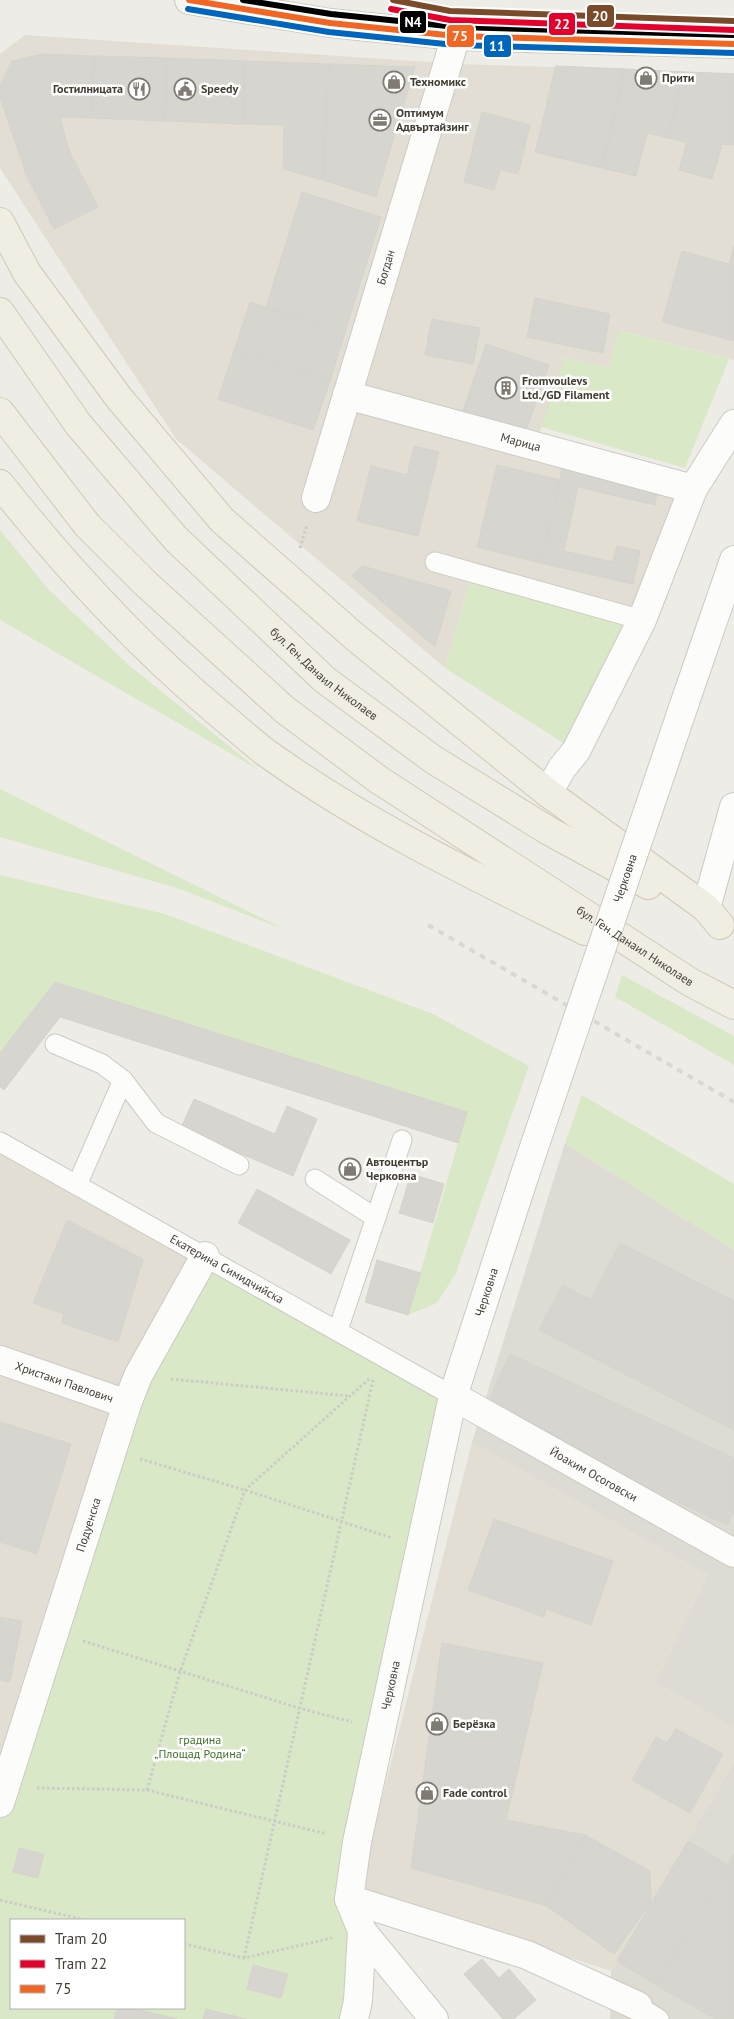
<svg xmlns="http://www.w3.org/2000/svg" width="734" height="2019" viewBox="0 0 734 2019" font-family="'PT Sans',sans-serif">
<rect width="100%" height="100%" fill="#eeece6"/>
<path fill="#e2ded3" d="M25,35L459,64L734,73V360L619,330L609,368L565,358L535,446L693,489L642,620L472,573L445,668L176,439L0,168V54Z
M0,1142L205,1256L0,1807Z
M472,1442L708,1575L656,1682L734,1728V1762L611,1971L359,1889Z"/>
<path fill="#dedbd4" d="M565,1143L734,1250V1728L656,1682L708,1575L472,1442Z
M734,1762V2019H610L611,1971Z"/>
<path fill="#d9e8c6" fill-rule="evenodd" d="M618,330L729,359L685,468L541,427L565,358L609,368Z
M0,530L48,589L131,667L259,770L0,620Z
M472,573L642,620L576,751L445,668Z
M0,789L286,930L177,888L0,837Z
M0,875L165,914L433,1014L529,1066L456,1273L437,1303L408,1315L467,1112L55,982L0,1053Z
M622,975L734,1036V1065L615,997Z
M582,1095L734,1184V1250L565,1143Z
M205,1256L453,1396L382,1730L350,2019H0V1803L113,1451ZM11,1920H184V2008H11Z"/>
<path fill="#d7d5cf" stroke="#d6d3cc" d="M43,54L94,56L92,118L60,117L69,151L98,207L54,229L26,174L0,97V85L12,61Z
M94,56L167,58L165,121L92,118Z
M167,58L245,61L243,124L165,121Z
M245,61L329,64L323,180L283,169L284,125L243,124Z
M329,64L415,67L376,197L323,180Z
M556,66L625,69L602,168L535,152Z
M625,69L684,72L668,138L647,133L636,176L602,168Z
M684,72L734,74V145L722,144L712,179L679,170L687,142L668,138Z
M482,112L530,125L518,174L500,170L494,190L464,182Z
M302,192L381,217L345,332L266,307Z
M734,245V341L662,322L682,251L729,264Z
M535,298L610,314L603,353L527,337Z
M250,302L345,332L330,381L234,351Z
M432,319L480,328L473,364L425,355Z
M486,344L549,365L525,433L463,411Z
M234,351L330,381L313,430L218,399Z
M414,446L439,452L418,536L357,521L371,466L407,475Z
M497,465L560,480L541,563L477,547Z
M563,466L658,488L655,505L578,487L564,551L613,562L617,546L640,551L633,584L541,563Z
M362,566L451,591L435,647L352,576Z
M55,982L467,1112L458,1143L60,1017L4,1090L0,1087V1053Z
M194,1099L275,1134L287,1106L317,1119L293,1176L181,1128Z
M411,1174L444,1184L433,1223L399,1213Z
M257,1189L350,1240L331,1274L238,1223Z
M67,1220L143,1259L118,1342L62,1323L64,1314L33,1303Z
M620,1243L734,1301V1430L539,1330L562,1285L591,1300Z
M377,1260L421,1273L408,1315L365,1302Z
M510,1354L734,1458V1511L727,1525L484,1411Z
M0,1422L71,1444L37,1554L0,1542Z
M494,1519L613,1561L591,1625L546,1609L544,1617L468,1590Z
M0,1617L22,1621L10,1682L0,1680Z
M442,1643L543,1663L506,1820L585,1835L547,1906L411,1868Z
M676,1729L723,1754L690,1813L632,1780L656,1737L667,1743Z
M585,1835L650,1871L651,1902L614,1954L547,1906Z
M688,1841L728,1865L657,1985L617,1961Z
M19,1848L44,1854L38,1878L13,1872Z
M734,1854V2019H715L657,1985Z
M482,1959L499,1978L509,1969L536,2000L514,2019H503L464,1974Z
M253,1965L288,1974L281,1998L247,1989Z
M117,2008H131L177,2019H114Z
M206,2009L246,2019H203Z"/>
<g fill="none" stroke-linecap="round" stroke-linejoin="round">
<g stroke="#cccac4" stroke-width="21">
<g id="service">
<path d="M435,562L642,620"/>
<path d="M55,1044L102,1064L123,1080L156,1123L239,1165"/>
<path id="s1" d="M0,1142L453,1396"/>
<path d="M315,1179L376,1218"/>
<path d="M77,1185L123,1080"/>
<path d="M338,1330L402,1140"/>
<path d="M638,2006L659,2019"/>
</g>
</g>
<g stroke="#cccac4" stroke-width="30">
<g id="minor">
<path id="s2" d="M347,395L693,489"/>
<path id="s3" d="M316,498L456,36"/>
<path id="s4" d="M0,1360L127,1404"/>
<path id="s5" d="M453,1396L734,1553"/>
<path id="s6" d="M0,1803L127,1404L138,1376L205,1256"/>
<path d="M349,1899L527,1955L638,2006"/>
<path d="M354,2019L358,2001L362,1931"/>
</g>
</g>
<g stroke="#cccac4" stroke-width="30">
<g id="tertiary">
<path d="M685,702L734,560"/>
<path d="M548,793L562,768L576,751L642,620L693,489L734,424"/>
<path d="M706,908L734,807"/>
<path id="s7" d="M434,2019L362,1931L349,1899L357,1842L453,1396L526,1171"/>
</g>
</g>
<g stroke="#cdcabe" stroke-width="30">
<path id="secondary" d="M189,0L330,23L456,36L734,44"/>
</g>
<g stroke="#d0c9b4" stroke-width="30">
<g id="primary">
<path d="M0,222L27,273L119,398L222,520L355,637L548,793L706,908L720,925"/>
<path id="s8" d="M0,312L78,424L176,539L325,680L434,760L549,831L648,885"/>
<path id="s9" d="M0,412L87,525L145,583L285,710L379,780L690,982L734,1005"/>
<path d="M0,484C65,566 135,643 216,711C232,724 248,739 265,752C365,824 476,877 585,931"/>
</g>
</g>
<path stroke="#cccbc6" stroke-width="3" stroke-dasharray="2.5 2.5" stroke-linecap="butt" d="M300,548L307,525
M171,1379L349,1396
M140,1459L245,1490L392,1538
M83,1641L299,1708L352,1722
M37,1788L147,1790L327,1834
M147,1790L180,1672L245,1490L369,1379
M0,1900L85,1920
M184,1944L244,1958L332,1938
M244,1958L373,1380"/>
<use href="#service" stroke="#fcfcfb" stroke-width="19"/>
<use href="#minor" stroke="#fcfcfb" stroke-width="28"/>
<use href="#tertiary" stroke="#fcfcfb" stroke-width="28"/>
<use href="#secondary" stroke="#f5f4ed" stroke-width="28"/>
<use href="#primary" stroke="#f0ede2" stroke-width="28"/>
<path stroke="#d8d8d7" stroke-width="4" stroke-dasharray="6 6" stroke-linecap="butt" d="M428,925L734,1102"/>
<g stroke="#cccac4" stroke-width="30" stroke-linecap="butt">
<g id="tertiary-bridge">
<path id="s10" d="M526,1171L685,702"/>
</g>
</g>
<use href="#tertiary-bridge" stroke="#fcfcfb" stroke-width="28"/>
<g stroke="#fff" stroke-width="10">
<path id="bus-1" d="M189,0L330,23L456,36L734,44"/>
</g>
<g stroke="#fff" stroke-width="10">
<path id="bus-2" d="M188,9L329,32L455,45L734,53"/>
</g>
<g stroke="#fff" stroke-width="10">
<path id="bus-3" d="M243,0L331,14L457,27L734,35"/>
</g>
<use href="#bus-1" stroke="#f26522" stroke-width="6"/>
<use href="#bus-2" stroke="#0065bd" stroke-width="6"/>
<use href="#bus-3" stroke="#000" stroke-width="6"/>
<g stroke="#fff" stroke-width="10">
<path id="tram-1" d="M393,0L450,11L734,21"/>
</g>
<g stroke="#fff" stroke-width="10">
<path id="tram-2" d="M391,9L450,20L734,30"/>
</g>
<use href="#tram-1" stroke="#7a4b2a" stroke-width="6"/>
<use href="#tram-2" stroke="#e4002b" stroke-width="6"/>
</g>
<defs>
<g id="shop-ring" transform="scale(1.125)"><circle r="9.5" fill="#fff" stroke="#7f7b72" stroke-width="1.5"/><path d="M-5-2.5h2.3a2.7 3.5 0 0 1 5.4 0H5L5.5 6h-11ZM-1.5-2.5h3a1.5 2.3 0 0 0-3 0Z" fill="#7f7b72"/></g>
<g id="restaurant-ring" transform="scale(1.125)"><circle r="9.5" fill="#fff" stroke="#7f7b72" stroke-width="1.5"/><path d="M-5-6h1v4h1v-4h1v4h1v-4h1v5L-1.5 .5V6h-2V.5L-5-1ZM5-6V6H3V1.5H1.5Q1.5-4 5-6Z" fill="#7f7b72"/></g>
<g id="civic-ring" transform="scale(1.125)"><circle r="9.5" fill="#fff" stroke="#7f7b72" stroke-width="1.5"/><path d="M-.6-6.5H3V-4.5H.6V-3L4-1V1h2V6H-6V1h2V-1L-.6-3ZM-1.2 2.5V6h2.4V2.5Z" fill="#7f7b72"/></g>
<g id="office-ring" transform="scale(1.125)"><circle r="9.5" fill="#fff" stroke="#7f7b72" stroke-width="1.5"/><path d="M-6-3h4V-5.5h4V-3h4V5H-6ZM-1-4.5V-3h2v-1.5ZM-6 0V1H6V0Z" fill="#7f7b72"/></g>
<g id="building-ring" transform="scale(1.125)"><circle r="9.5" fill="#fff" stroke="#7f7b72" stroke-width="1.5"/><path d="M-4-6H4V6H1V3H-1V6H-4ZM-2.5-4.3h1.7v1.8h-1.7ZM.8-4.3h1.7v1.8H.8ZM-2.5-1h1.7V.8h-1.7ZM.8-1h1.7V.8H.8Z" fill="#7f7b72"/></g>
</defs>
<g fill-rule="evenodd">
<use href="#shop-ring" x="646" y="78"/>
<use href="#shop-ring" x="394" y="82"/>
<use href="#restaurant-ring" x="139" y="89"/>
<use href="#civic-ring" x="185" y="89"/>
<use href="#office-ring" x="380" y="120"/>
<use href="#building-ring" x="506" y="388"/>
<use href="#shop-ring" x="350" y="1169"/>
<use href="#shop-ring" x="437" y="1724"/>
<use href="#shop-ring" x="427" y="1793"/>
</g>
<g text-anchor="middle" stroke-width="5" stroke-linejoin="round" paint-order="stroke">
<g font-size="12" font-weight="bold" fill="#433e33" stroke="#fff" text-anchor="start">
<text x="662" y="82">Прити</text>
<text x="410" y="86">Техномикс</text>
<text x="123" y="93" text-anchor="end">Гостилницата</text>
<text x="201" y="93">Speedy</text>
<text x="396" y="117">Оптимум<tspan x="396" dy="14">Адвъртайзинг</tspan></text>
<text x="522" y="385">Fromvoulevs<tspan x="522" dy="14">Ltd./GD Filament</tspan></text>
<text x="366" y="1166">Автоцентър<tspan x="366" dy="14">Черковна</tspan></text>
<text x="453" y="1728">Берёзка</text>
<text x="443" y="1797">Fade control</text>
</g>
<g font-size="12" fill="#433e33" stroke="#fff">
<text dy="4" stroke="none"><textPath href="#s3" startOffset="241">Богдан</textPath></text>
<text dy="4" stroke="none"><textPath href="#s2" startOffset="180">Марица</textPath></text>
<text dy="4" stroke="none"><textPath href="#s8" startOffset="488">бул. Ген. Данаил Николаев</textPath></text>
<text dy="4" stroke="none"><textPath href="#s10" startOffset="309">Черковна</textPath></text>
<text dy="4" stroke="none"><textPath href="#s9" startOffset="836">бул. Ген. Данаил Николаев</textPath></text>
<text dy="4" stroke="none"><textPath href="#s1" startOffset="260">Екатерина Симидчийска</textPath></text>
<text dy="4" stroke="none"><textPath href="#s7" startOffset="771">Черковна</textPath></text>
<text dy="4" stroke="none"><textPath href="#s4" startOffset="68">Христаки Павлович</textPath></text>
<text dy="4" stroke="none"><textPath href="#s5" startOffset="161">Йоаким Осоговски</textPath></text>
<text dy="4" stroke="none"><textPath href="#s6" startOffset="292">Подуенска</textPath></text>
<text dy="4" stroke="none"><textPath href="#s7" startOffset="366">Черковна</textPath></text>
</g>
<g font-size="12" fill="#3f7229" stroke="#fff">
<text x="200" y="1744">градина<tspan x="200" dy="14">„Площад Родина“</tspan></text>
</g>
</g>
<g stroke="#fff" stroke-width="2">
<rect x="586" y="4" width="29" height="24" rx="5" fill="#7a4b2a"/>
<rect x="399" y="10" width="28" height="24" rx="5" fill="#000"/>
<rect x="548" y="12" width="28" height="24" rx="5" fill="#e4002b"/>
<rect x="446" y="24" width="29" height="24" rx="5" fill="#f26522"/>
<rect x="483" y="34" width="29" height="24" rx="5" fill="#0065bd"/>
</g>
<g font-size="14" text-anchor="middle" font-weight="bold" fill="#fff">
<text x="600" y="21">20</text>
<text x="413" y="27">N4</text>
<text x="562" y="29">22</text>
<text x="460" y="41">75</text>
<text x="497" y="51">11</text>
</g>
<rect x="10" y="1919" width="175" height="90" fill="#ffffff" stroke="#b4b2ad"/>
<rect x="20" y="1935" width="25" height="8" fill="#7a4b2a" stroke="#b4b2ad"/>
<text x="55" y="1944" font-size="15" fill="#433e33">Tram 20</text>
<rect x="20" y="1960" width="25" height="8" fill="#e4002b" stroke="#b4b2ad"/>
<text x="55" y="1969" font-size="15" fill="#433e33">Tram 22</text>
<rect x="20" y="1985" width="25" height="8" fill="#f26522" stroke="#b4b2ad"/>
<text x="55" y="1994" font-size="15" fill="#433e33">75</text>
</svg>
